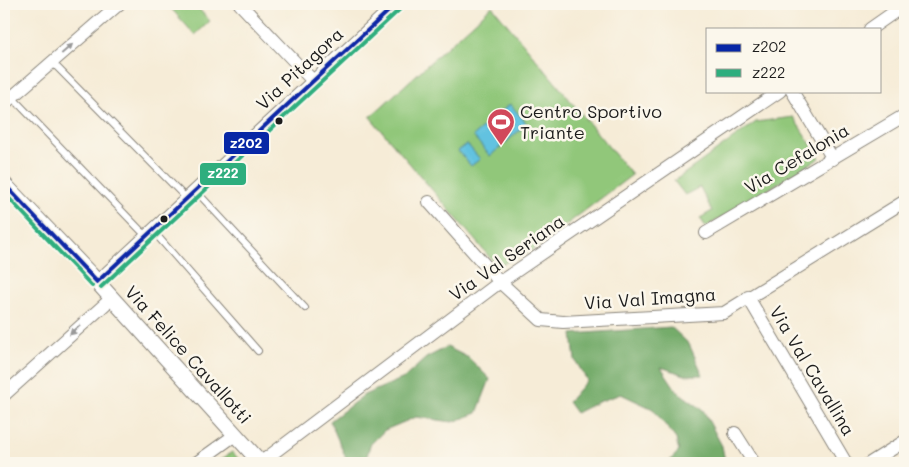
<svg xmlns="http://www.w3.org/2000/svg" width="909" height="467" viewBox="0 0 909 467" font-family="Mali,sans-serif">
<rect width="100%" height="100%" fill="#fbf7ec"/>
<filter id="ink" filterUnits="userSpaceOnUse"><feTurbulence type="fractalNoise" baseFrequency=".02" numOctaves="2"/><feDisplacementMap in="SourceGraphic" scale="10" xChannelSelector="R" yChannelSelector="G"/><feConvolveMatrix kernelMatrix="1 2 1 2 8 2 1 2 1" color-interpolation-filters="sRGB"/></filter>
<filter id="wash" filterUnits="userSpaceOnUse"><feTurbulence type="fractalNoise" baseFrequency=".0096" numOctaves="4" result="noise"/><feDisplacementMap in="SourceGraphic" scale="20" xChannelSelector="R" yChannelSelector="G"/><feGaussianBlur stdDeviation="1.12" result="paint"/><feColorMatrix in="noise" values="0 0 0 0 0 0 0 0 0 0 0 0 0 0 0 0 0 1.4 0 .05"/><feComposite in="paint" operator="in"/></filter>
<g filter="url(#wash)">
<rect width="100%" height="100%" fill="#f6ecd7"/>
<path fill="#91c77a" stroke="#56724b" d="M167,4H194L210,21L195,35Z
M492,6L632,175L530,252L497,266L370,117Z
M793,117L820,158L706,227L700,218L712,211L700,187L685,195L674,181L756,122Z
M232,452L243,463H216Z"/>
<path fill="#74ac6a" stroke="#486443" d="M671,327L689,344L703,375H685L661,367L677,391L703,410L722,446L725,461L723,463H668L679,451L676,439L653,409L621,394L598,402L576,413L568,402L587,380L575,360L572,334Z
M447,347L469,358L490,379L477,413L453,422L416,417L385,430L370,445L365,463H348L330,421L364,395L404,378L426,358Z"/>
<path fill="#62c2e0" stroke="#3f6f7e" d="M510,104L527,124L490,156L473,136Z
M467,144L480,159L471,166L458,151Z"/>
</g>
<g filter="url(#ink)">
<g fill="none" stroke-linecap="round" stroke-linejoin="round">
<g stroke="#89847a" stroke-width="8">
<path id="service" d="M52,62L187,199
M12,97L147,237
M196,191L305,308
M153,231L258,351"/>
</g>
<g stroke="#89847a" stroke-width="14">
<path id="minor" d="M240,4L313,81
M870,29L900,8
M792,91L833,159
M4,104L119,4
M429,202L500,282L541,320L563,322L724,313L905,201
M706,233L905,115
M97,282L396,4
M748,297L846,463
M4,395L112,298
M735,433L754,463
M196,463L235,435
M260,463L500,282L780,91
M870,463L905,441"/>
</g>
<g stroke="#89847a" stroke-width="17">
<path id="tertiary" d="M4,184L90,274L261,463"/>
</g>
<use href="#service" stroke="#fff" stroke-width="6"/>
<use href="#minor" stroke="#fff" stroke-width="12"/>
<use href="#tertiary" stroke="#fff" stroke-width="15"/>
<g stroke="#fbf7ec" stroke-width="8">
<path id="bus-1" d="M4,184L97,282
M97,282L396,4"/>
</g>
<g stroke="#fbf7ec" stroke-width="8">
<path id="bus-2" d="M4,193L92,286
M101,287L400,9"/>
</g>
<use href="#bus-1" stroke="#0727a6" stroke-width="4"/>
<use href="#bus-2" stroke="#2eae7e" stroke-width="4"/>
</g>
<defs><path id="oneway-solid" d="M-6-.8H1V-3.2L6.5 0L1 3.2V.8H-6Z" transform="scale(1.25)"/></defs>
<g fill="#999">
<use href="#oneway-solid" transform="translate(67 49) rotate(-41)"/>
<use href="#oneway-solid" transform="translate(75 330) rotate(138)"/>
</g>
</g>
<defs>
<g id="stadium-pin" transform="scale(1.4375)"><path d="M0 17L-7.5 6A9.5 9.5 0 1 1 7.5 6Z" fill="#d1495b" stroke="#fbf7ec"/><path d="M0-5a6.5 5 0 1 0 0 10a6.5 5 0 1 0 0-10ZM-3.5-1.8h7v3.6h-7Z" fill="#fff"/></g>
</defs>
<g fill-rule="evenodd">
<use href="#stadium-pin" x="501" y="122"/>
</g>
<g fill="#1c1c1c" stroke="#fbf7ec" stroke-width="2">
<circle cx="279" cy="121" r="4.5"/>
<circle cx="164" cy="219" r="4.5"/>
</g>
<g text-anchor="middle" stroke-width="5" stroke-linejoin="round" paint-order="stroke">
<g font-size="18" fill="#1c1c1c" stroke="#fbf7ec">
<text transform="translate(300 69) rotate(-43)" y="6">Via Pitagora</text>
<text transform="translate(797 159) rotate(-31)" y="6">Via Cefalonia</text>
<text transform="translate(507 258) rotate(-35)" y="6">Via Val Seriana</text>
<text transform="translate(650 299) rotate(-4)" y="6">Via Val Imagna</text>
<text transform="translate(188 355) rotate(48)" y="6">Via Felice Cavallotti</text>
<text transform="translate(812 371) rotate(59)" y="6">Via Val Cavallina</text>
</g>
<g font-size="18" fill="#1c1c1c" stroke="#fbf7ec" text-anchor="start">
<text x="520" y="118">Centro Sportivo<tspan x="520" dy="21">Triante</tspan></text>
</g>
</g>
<g stroke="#fbf7ec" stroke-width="2">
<rect x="223" y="131" width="47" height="24" rx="5" fill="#0727a6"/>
<rect x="199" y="162" width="48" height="24" rx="5" fill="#2eae7e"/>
</g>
<g font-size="14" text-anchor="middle" font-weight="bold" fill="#fff">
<text x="246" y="148">z202</text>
<text x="223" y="178">z222</text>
</g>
<rect width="909" height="467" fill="none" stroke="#fbf7ec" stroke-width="20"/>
<rect x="706" y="28" width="175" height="65" fill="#fbf7ec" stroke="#a29f99"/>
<rect x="716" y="44" width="25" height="8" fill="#0727a6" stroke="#a29f99"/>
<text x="752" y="52" font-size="15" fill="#1c1c1c">z202</text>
<rect x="716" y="69" width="25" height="8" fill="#2eae7e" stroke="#a29f99"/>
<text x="752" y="78" font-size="15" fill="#1c1c1c">z222</text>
</svg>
